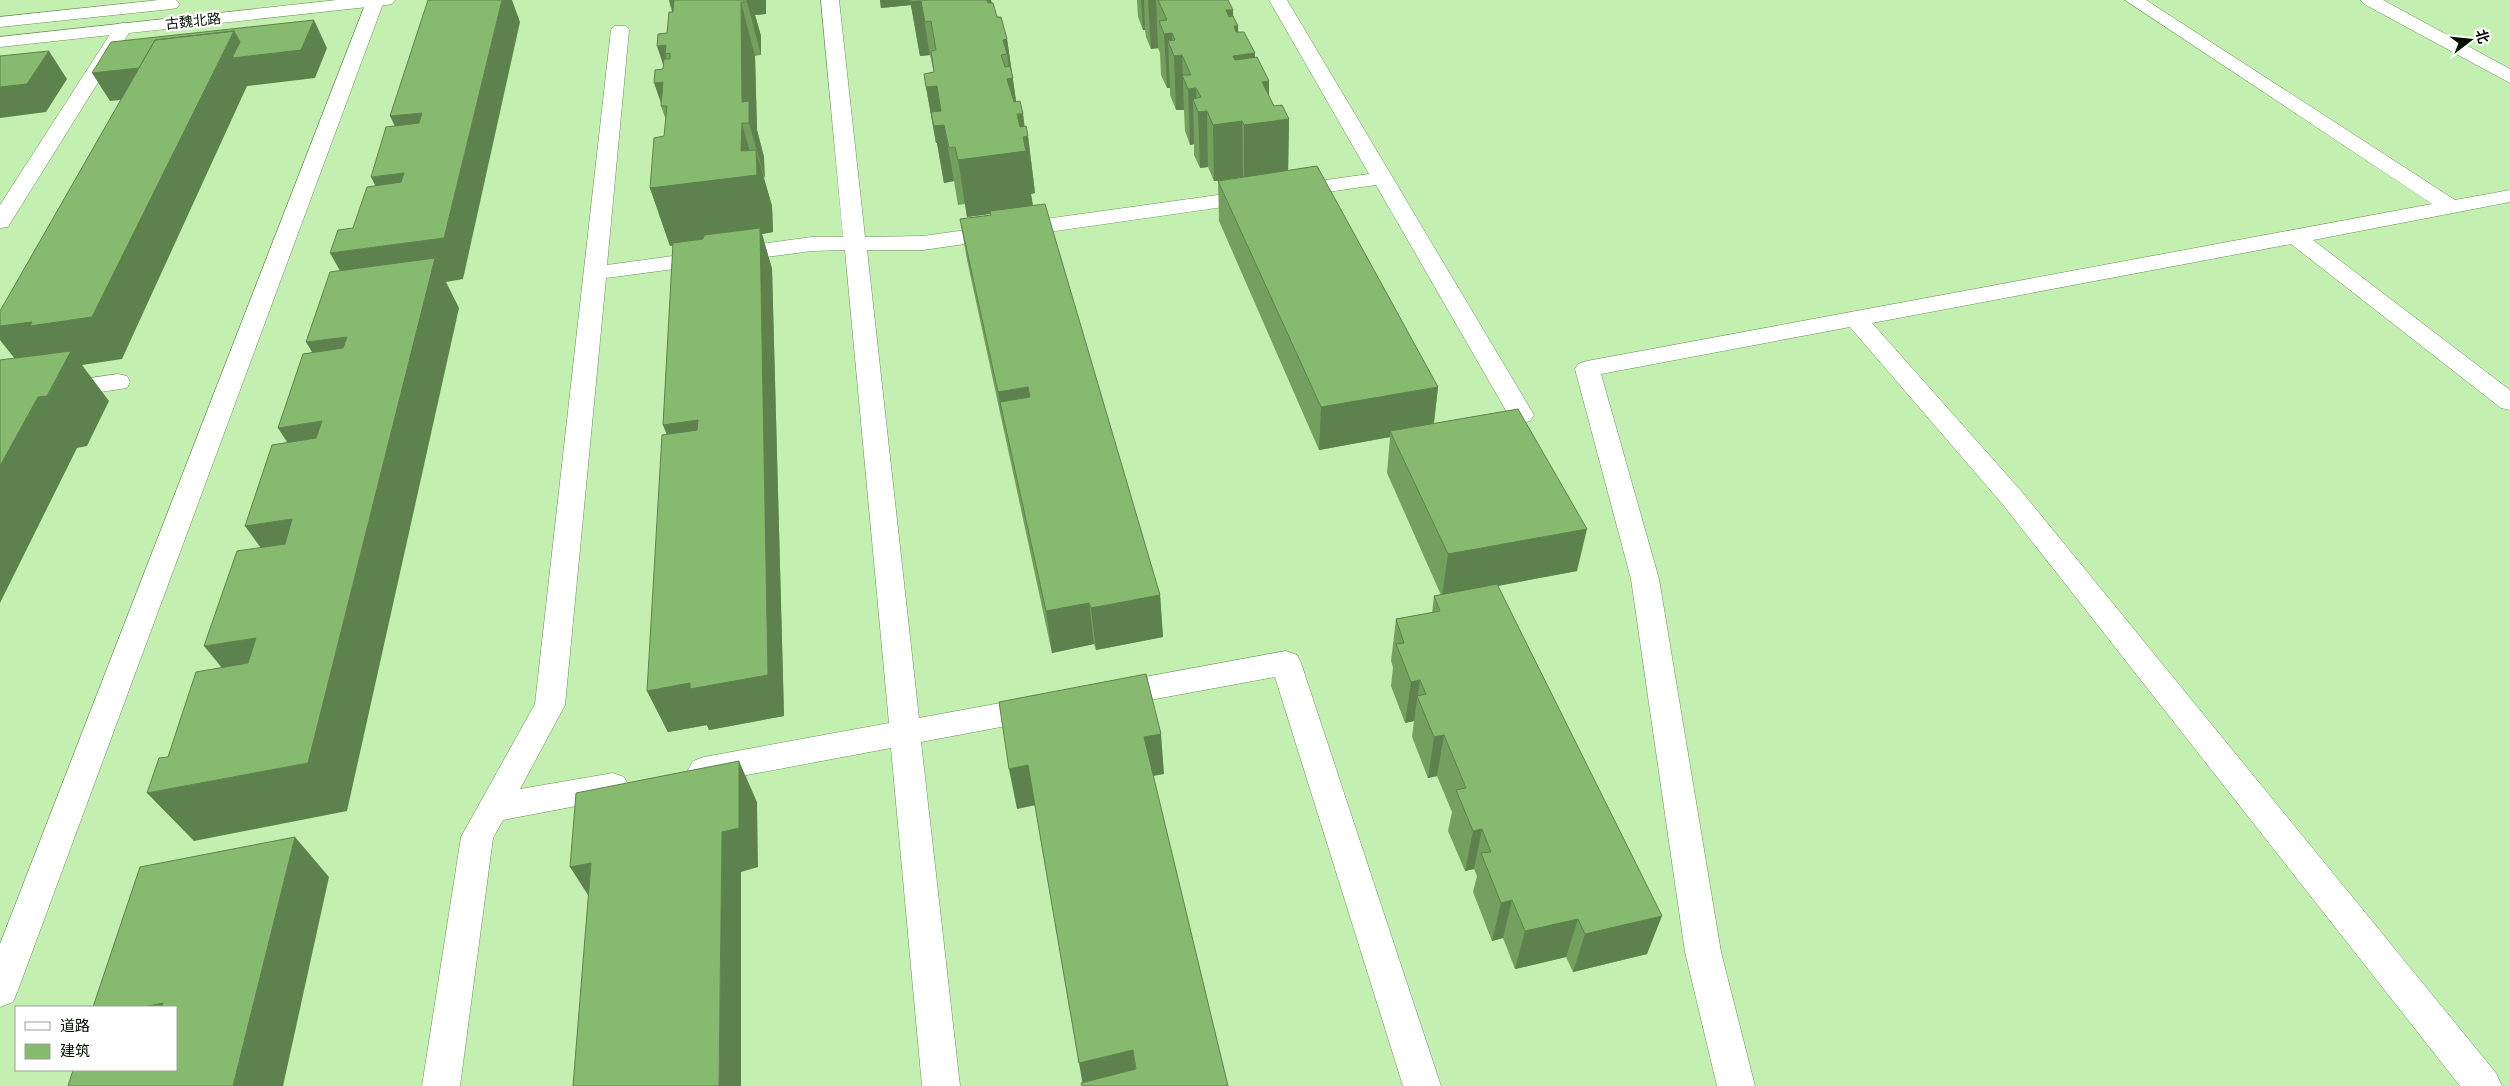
<svg xmlns="http://www.w3.org/2000/svg" width="2510" height="1086" viewBox="0 0 2510 1086" font-family="Barlow,'Noto Sans SC',sans-serif">
<rect width="100%" height="100%" fill="#c3efb0"/>
<g fill="none" stroke-linecap="round" stroke-linejoin="round">
<g stroke="#6a9257" stroke-width="1">
<path id="service" d="M821,0H839L865,237L923,236L1369,174L1269,0H1287L1534,415L1530,421L1521,423L1512,421L1376,185L923,250H867L919,718L1038,696L1049,699L1053,708L1049,717L1038,720L921,742L960,1086H922L891,748L704,783L693,779L688,770L693,761L704,757L889,723L845,250L812,251L606,278L565,705L520,789L613,773L624,777L629,786L624,795L613,799L503,820L493,838L460,1086H422L461,837L535,704L611,30L614,26H626L629,30L607,265L812,237H843Z
M123,23L129,24L132,28L11,222L8,227L0,228V205L114,28L117,24Z
M118,374L127,376L130,382L127,388L0,407V391Z
M1286,651L1297,655L1301,663L1441,1086H1403L1275,677L1112,707L1101,703L1097,695L1101,687L1112,683Z"/>
</g>
<g stroke="#6a9257" stroke-width="1">
<path id="minor" d="M367,0L384,1L18,990L13,1002L0,1007V944Z
M2125,0H2146L2455,200L2510,190V202L2313,240L2510,390V410L2501,408L2291,244L1872,323L2022,492L2496,1073L2502,1086H2460L2004,506L1850,327L1601,374L1659,579L1721,952L1755,1086H1717L1685,952L1631,579L1575,369L1578,364L1587,361L2432,204Z
M2361,0H2383L2510,69V83L2364,4Z"/>
</g>
<g stroke="#6a9257" stroke-width="1">
<path id="secondary" d="M159,0H176L180,4L177,8L171,9L0,27V17Z
M337,0H395L392,4L386,5L0,47V37Z"/>
</g>
<use href="#service" fill="#fff" fill-rule="evenodd"/>
<use href="#minor" fill="#fff" fill-rule="evenodd"/>
<use href="#secondary" fill="#fff" fill-rule="evenodd"/>
</g>
<path fill="#73a05f" d="M669,0H766V14L755,15L761,36V55L755,56L757,130L764,157V179L772,206L773,232L762,234L772,269L784,716L709,730L707,725L668,732L647,691L667,434L663,425L673,245L670,246L650,188L664,136L666,120L661,106L663,69L667,33L672,12Z
M880,0H991L997,17L1007,39L1016,102L1023,114L1024,126L1028,136L1035,193L1031,194L1033,205L1160,595L1163,637L1096,650L1094,644L1052,653L967,260L960,219L991,215L990,214L967,217L965,204L958,205L954,181L944,183L937,143H936L926,87L934,73L930,55L920,56L911,5L881,8Z
M1137,0H1228L1233,10V16L1238,26V32L1255,53V58L1269,97L1274,106L1289,119L1288,171L1438,387L1434,424L1577,571L1498,586L1647,954L1573,972L1566,957L1515,969L1503,938L1492,941L1473,892L1477,876L1474,869L1465,871L1448,831L1452,812L1437,776L1428,778L1412,737L1414,721L1405,723L1391,686L1393,667L1391,661L1396,619L1432,613L1434,596L1441,595L1387,473L1390,437L1319,450L1219,221L1218,181H1214L1208,167L1200,168L1194,155V144L1190,145L1185,131L1184,110H1176L1170,95V88H1167L1161,75L1160,53L1158,48L1151,49L1146,37L1145,30H1143L1138,17Z"/>
<path fill="#5e824d" d="M502,0H512L520,22L463,279L446,282L459,308L347,811L194,841L147,793L308,763L353,294L330,253L444,238Z
M669,0H679L681,41Z
M745,0H766V14L755,15L761,36V55L747,2Z
M880,0H910L911,5L881,8Z
M910,0L921,1L930,55L920,56Z
M983,0H991L998,45Z
M1141,0H1144L1145,30H1143Z
M1148,0H1156L1158,48L1151,49Z
M741,2L755,56L757,130L764,157L765,179L749,123L742,102Z
M1226,10H1233L1234,56V26H1238L1239,55L1255,53V108L1234,111Z
M314,20L327,48L315,78L247,86L122,359L82,365L109,401L87,446L77,448L0,603V466L23,369L0,340V326L169,95L110,101L92,73L234,31Z
M1172,33L1173,54L1168,41L1170,88H1167L1164,34Z
M1007,39L1018,114H1023L1026,137L1028,136L1035,193L1031,194L1033,208L967,217L958,160L1007,79L1010,78L1007,54L1003,40Z
M666,45L665,54L680,100L675,101L657,46Z
M49,51L67,79L46,112L0,118V87Z
M1182,55L1184,110H1176L1174,56Z
M1269,81V122L1289,119L1288,176L1244,182V125L1262,82Z
M663,82L667,106H662L654,83Z
M937,86L944,125L954,181L944,183L934,126L931,112L937,143H936L926,87Z
M1196,88L1197,110L1193,99L1194,144L1190,145L1188,89Z
M1207,111L1208,167L1200,168L1198,112Z
M422,113L409,156L390,116Z
M1242,121L1243,177L1214,181L1213,125Z
M742,123L756,175V150L772,206L773,232L762,234L772,269L784,716L709,730L707,725L668,732L647,691L760,234L670,246L650,188L741,151Z
M404,173L391,217L371,177Z
M347,337L336,392L306,342Z
M1028,387L1035,429L1000,402L1005,434L998,392Z
M1438,387L1433,429L1390,431V437L1319,450L1321,407Z
M698,420L714,462L680,467L663,425Z
M322,421L310,478L278,428Z
M292,519L281,576L245,526Z
M1587,529L1577,571L1442,596L1448,554Z
M1160,595L1163,637L1096,650L1091,608Z
M1089,603L1094,644L1052,653L1046,611Z
M256,638L245,696L204,646Z
M1420,680L1414,721L1405,723L1411,682Z
M1161,734L1164,774L1148,777L1144,737Z
M1444,735L1437,776L1428,778L1434,737Z
M739,761L757,802L758,867L741,872V1086H719L722,832Z
M1028,765L1036,805L1017,809L1009,769Z
M1482,829L1474,869L1465,871L1473,831Z
M295,837L329,877L283,1086H233Z
M591,863L595,906L570,867Z
M1512,900L1503,938L1492,941L1501,903Z
M1662,916L1647,954L1573,972L1585,934Z
M1578,919L1566,957L1515,969L1525,931Z
M163,1003L168,1007H143Z
M1133,1050L1138,1086H1083L1079,1063Z"/>
<path fill="#86ba6e" stroke="#5e824d" d="M428,0H502L444,238L330,253L338,230L353,228L367,187L401,182L404,173L371,177L386,127L419,123L422,113L390,116Z
M674,0H747V2H741L742,102L749,101V123H742L741,151L756,150L757,175L650,188L654,138L664,136L667,106H661L663,82L654,83L655,70L663,69L664,59H670V53L665,54L666,45L657,46L658,34L667,33L669,12H673Z
M910,0H987L988,3H993L997,17H1001L1007,39L1003,40L1007,54L1001,55L1005,67L1010,66L1013,78L1007,79L1014,102L1020,101L1023,114H1017L1020,127L1026,126L1028,136L1023,137L1026,151L958,160L955,147L949,148L944,125L934,126L931,112L941,111L937,86L926,87L924,74L934,72L931,51L936,50L931,21L925,22L921,1L910,2Z
M1158,0H1228L1233,10H1226L1229,17L1233,16L1238,26H1234L1236,32H1244L1255,53L1233,56L1235,60L1257,57L1269,81L1262,82L1274,106L1282,105L1289,119L1244,125L1242,121L1213,125L1207,111L1198,112L1193,99L1201,97L1196,88L1188,89L1182,75H1191L1182,55L1174,56L1168,41L1175,40L1172,33L1164,34L1159,21L1167,20Z
M314,20L301,50L232,58L240,42L234,31L155,40L139,68L92,73L111,42Z
M234,31L92,317L30,326L32,322L0,326V311L155,40Z
M49,51L27,84L0,87V56Z
M1317,166L1438,387L1321,407L1218,181Z
M1045,204L1160,595L1091,608L1089,603L1046,611L1000,402L1030,397L1028,387L998,392L960,219L991,215L990,211Z
M760,228L768,675L690,689V683L647,691L662,435L697,430L698,420L663,425L673,243L703,239L704,235Z
M435,258L308,763L147,793L159,758L168,757L196,672L248,663L256,638L204,646L237,551L285,544L292,519L245,526L272,445L316,438L322,421L278,428L303,354L343,348L347,337L306,342L330,272Z
M71,351L47,396L38,397L0,466V360Z
M1518,409L1587,529L1448,554L1390,431Z
M1497,584L1662,916L1585,934L1578,919L1525,931L1512,900L1501,903L1481,853L1491,852L1482,829L1473,831L1456,790L1466,788L1444,735L1434,737L1417,696L1426,694L1420,680L1411,682L1396,644L1404,643L1396,619L1440,611L1434,596Z
M1146,674L1161,734L1144,737L1228,1086H1082L1081,1083L1136,1069L1133,1050L1079,1063L1028,765L1009,769L999,702Z
M739,761V828L722,832L719,1086H573L591,863L570,867L576,793Z
M295,837L233,1086H68L73,1070H176V1007H162L163,1003L143,1007H93L140,867Z"/>
<g text-anchor="middle" stroke-width="4.5" stroke-linejoin="round" paint-order="stroke">
<g font-size="14" fill="#031100" stroke="#fff">
<text transform="translate(193 21) rotate(-6)" y="5">古魏北路</text>
</g>
</g>
<rect x="15" y="1006" width="162" height="65" fill="#ffffff" stroke="#9aa099"/>
<rect x="25" y="1022" width="25" height="8" fill="#ffffff" stroke="#9aa099"/>
<text x="60" y="1031" font-size="15" fill="#031100">道路</text>
<rect x="25" y="1044" width="25" height="15" fill="#86ba6e" stroke="#9aa099"/>
<text x="60" y="1056" font-size="15" fill="#031100">建筑</text>
<g transform="translate(2470 40) rotate(74)" stroke="#ffffff" stroke-width="4" paint-order="stroke">
<path d="M0-4L9 19L0 12L-9 19Z" fill="#031100"/>
<text y="-8" font-size="14" font-weight="bold" text-anchor="middle" fill="#031100">北</text>
</g>
</svg>
